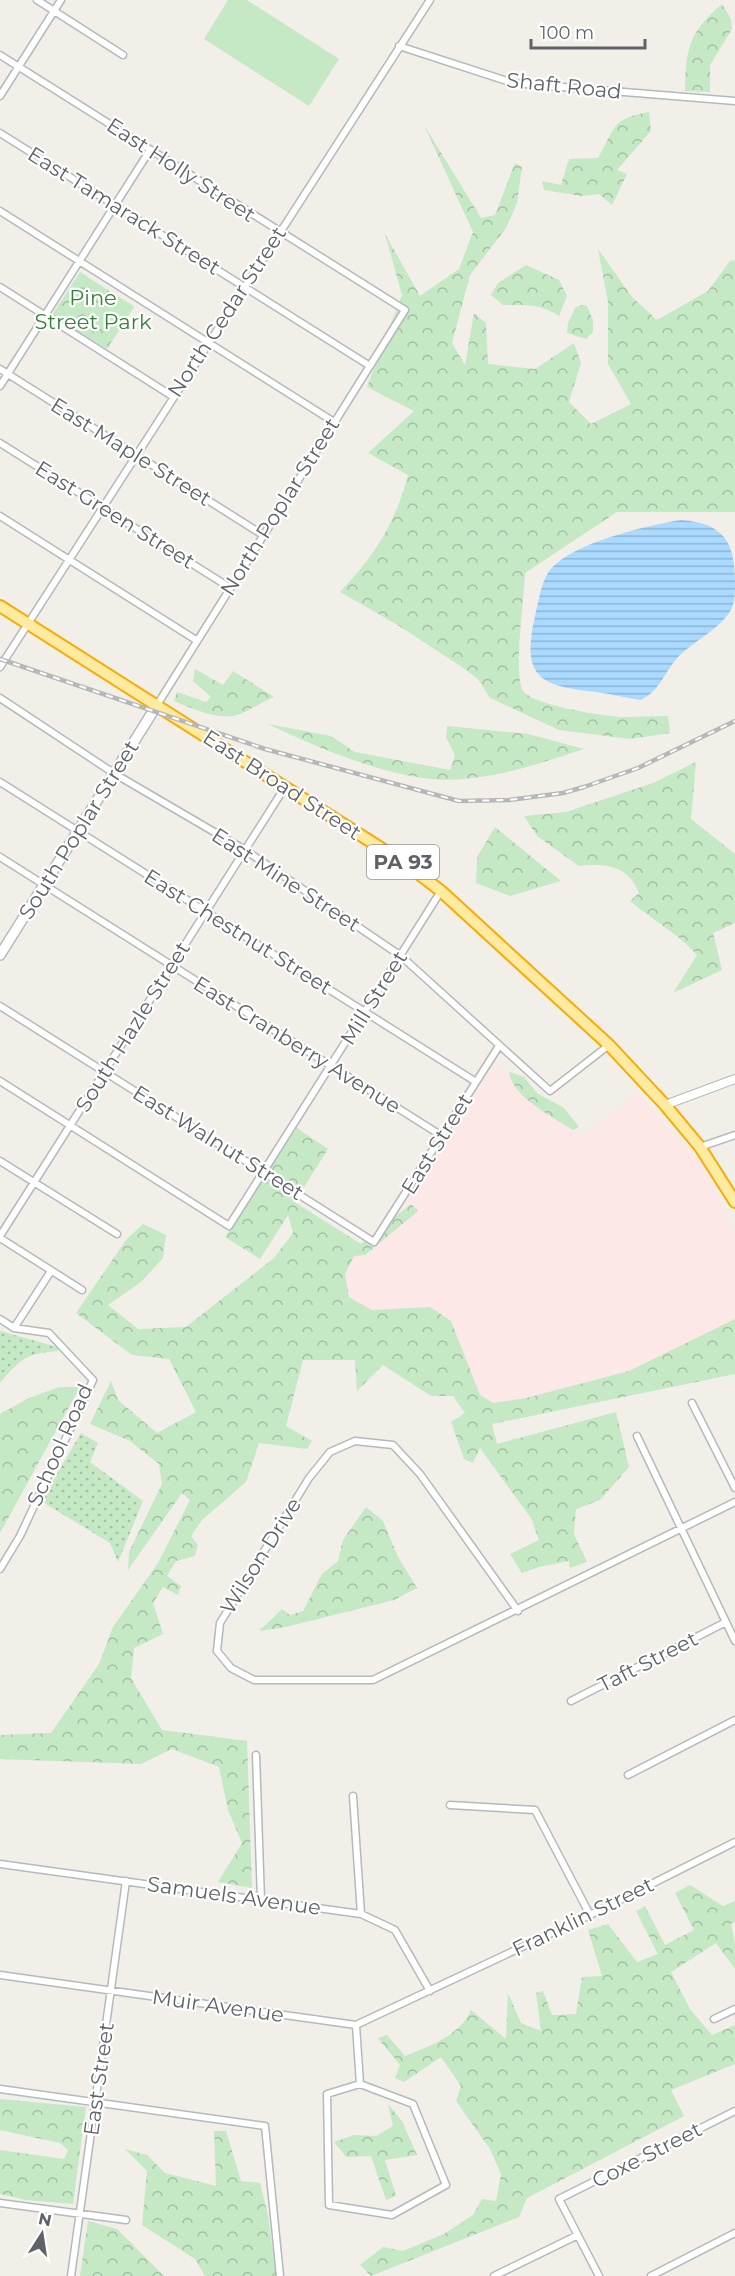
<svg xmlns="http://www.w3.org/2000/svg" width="735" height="2276" viewBox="0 0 735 2276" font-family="Montserrat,sans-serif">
<defs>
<pattern id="grass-dots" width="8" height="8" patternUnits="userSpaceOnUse" patternTransform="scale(1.5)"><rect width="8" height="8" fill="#c5e8c5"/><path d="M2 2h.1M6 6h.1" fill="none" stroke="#a3c0a4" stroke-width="1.8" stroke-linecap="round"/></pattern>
<pattern id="forest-crowns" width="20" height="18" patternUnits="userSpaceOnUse" patternTransform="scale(1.5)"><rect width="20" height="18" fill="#c5e8c5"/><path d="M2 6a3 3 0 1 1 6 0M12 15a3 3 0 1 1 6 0" fill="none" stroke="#a3c0a4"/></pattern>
<pattern id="water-rules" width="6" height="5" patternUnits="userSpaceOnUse" patternTransform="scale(1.5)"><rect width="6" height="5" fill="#aadaff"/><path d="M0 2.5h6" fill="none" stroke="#8eb4d2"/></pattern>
</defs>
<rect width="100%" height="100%" fill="#f1efe8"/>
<path fill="#fce8e6" d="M496,1064L581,1136L637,1093L701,1162L735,1234V1319L629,1371L526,1398L493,1403L480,1395L451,1321L430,1307L372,1310L349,1297L345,1274L354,1255H365L366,1260Z"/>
<path fill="url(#grass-dots)" d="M0,1331L57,1347L58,1351C27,1353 20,1359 0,1383Z
M81,1433L98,1443L90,1462L143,1501L118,1562L110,1543L41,1501Z"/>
<path fill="url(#forest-crowns)" d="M722,4L731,19L732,29L710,65V92L685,91C686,49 688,33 722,4Z
M649,112L651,131L617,170L627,174L612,205L599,194L581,196L544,190L542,181L561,185L569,159L598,158C615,128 612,118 649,112Z
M424,125L481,218L495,215L515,163L522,167L517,203L506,228L470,275L452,343L465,365L474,313L486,323L488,364L535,369L574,343L581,363L569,402L591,424L631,404L608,364V302L598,249L632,297L657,320L708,291L730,261L735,260V512H617L525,573C524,598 514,669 522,689C528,705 604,716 622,717C637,717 653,716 668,716L670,733L630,739L559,730L490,698L478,679L462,667L396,624L340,592C375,555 395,524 408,475L368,453L414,411L367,387L402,295L385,234L420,296L459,269L473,232Z
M526,265L559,280L567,296L559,316C541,303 523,305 503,305L491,295L498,283Z
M80,272L134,307L107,349L52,315Z
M581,305L587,306L593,320V332L586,339L567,333L568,323L575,308Z
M195,669L223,685L233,671L274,697C262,702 252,709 240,714C222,722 191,708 174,701L177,692L206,702L211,697L193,681Z
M268,724L331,736L355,752L450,770L455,756L446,737L447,726L528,734L584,749C534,765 477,786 423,778C369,770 317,747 268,724Z
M696,762L691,819L735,854V923L713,933L722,970L673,993L697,955C678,933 652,920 630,901L639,893C628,865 606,863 579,866L537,836L524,816L566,812L653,783Z
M495,827L561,881L510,896L476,883L477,857Z
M509,1072L524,1077L537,1093L564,1108L579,1127L573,1130C553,1117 512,1097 509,1072Z
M297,1128L328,1149L301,1192L268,1171Z
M264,1178L298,1199L296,1203L361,1244L411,1204L418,1211L365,1255L354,1256L345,1274L349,1297L372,1310L430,1307L451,1321L480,1395L493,1403L526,1398L629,1371L735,1319V1374L492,1424L497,1444L616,1412L629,1467L600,1500L576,1509L574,1534L587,1562L570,1568L569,1561L539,1567L522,1573L510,1554L539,1540L531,1518L480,1448L473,1463L464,1459L451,1422L465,1413L453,1396H431L383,1365L357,1391L355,1360H303L286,1426L312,1441L307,1449L259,1443L246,1482L202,1520L191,1536L198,1545L195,1556L176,1561L167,1576L181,1586L178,1595L163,1587L153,1603L163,1634L134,1648L131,1678L162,1730L247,1741L252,1888L218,1882L242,1843L228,1810L219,1767L172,1749L141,1764L0,1759V1735L51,1733L99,1664L113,1627L158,1563L190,1500L182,1493L128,1570L129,1552L162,1484L159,1464L130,1441L90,1424L111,1381L118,1400L157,1433L196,1412L169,1359L132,1355L76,1313L126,1240L143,1224L166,1235L163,1258L141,1282L108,1305L138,1329L186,1327L274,1258L293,1233L288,1215L260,1259L225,1237Z
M59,1387H80L0,1533V1414L29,1398Z
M366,1507L383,1521L398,1557L417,1588L394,1600L286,1627L259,1631L282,1609L290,1615L303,1611L322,1574L338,1561L343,1540Z
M690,1885L723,1906L735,1901V1922L731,1924L735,1944V1969L716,1943L671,1972L690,2009L712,2035L735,2025V2064L671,2090L684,2116L527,2198L519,2217L371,2276L360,2265L383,2247L403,2251L444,2234L473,2215L482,2199L496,2201L501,2174L490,2149L456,2101L461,2086L441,2057L404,2082L395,2078L400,2065L378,2038L387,2035L405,2056C429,2046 460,2036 471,2010L506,2039L508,1993L521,2023L541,2031L536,1993L543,1991L552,2015L576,2014L582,1977L602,1976L588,1930L608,1924L637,1962L658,1954L636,1911L645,1906L665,1945L694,1930L675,1893Z
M0,2099L86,2107L73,2204L26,2200L0,2194V2150L64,2159L68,2150L60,2143L0,2130Z
M388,2104L402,2121L417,2155L385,2160L396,2196L386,2200L371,2156L346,2157L334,2142L354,2135L376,2136L393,2126Z
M214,2131H226L241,2181L260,2183L268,2215L276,2276H205L195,2259L142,2225L147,2171L125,2149L147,2155L165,2173L216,2186Z
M88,2221L117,2229L164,2276H80Z"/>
<path fill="#c5e8c5" d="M228,0H247L339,59L309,106L204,39Z
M109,291L134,306L123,322L99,306Z"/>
<path fill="url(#water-rules)" d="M681,520C724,523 735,542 735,583C735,596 735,607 726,617C713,632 694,642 680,655C665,670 661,690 641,700C626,698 612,694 596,692C540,686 521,678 535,616C540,598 541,575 557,563C583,541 648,525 681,520Z"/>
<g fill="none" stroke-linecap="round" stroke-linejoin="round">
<g stroke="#b5b8bc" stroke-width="9">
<path id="minor" d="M37,0L123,55
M399,46L513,83L735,101
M0,55L405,310L157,705
M0,96L61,0
M0,133L370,366
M0,211L334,422
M0,287L172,396
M0,369L263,535
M0,386L150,150
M0,443L229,587
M0,516L196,640
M0,667L430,0
M0,698L115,774L245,850L401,956L550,1091L609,1045
M0,782L476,1082
M0,857L442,1136
M0,1006L374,1242L499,1046
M0,1081L229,1226L441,891
M700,1147L735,1135
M0,1161L117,1234
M0,1236L285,787
M0,1238L82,1290
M0,1319L14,1328L49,1333L93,1380L20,1536L0,1569
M14,1328L51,1271
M692,1403L735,1488
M637,1436L735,1641
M518,1611L420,1474L393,1445L355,1441L330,1452L309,1478L220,1623L217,1651L231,1668L254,1680H373L735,1502
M571,1701L726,1622
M256,1755L261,1900
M628,1775L735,1720
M353,1796L361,1914
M450,1805L535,1810L590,1915
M0,1864L361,1914L395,1930L430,1991
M0,1975L356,2025L590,1915L735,1842
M714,2019L735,2009
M356,2025L360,2084
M360,2084L413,2104L446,2185L392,2215L329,2205L327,2094Z
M0,2089L265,2126L280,2276
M0,2203L126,2220
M71,2276L126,1881
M494,2276L576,2236
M599,2276L559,2199L735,2111
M651,2276L735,2233"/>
</g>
<g stroke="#b5b8bc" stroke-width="10">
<path id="tertiary" d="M665,1105L735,1079"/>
</g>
<g stroke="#b6babf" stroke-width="12">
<path id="secondary" d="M0,955L157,705"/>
</g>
<g stroke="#f9ab00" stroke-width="14">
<path id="trunk" d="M0,606L406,864L441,891L609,1045L665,1105L700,1147L735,1202"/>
</g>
<use href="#minor" stroke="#fff" stroke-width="6"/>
<use href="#tertiary" stroke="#fff" stroke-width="8"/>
<use href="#secondary" stroke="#fff" stroke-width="9"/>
<use href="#trunk" stroke="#feeaa1" stroke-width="10"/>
<g stroke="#b6b7b8" stroke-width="4.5">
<path id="rail" d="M0,659L265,749L459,801L509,800L563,793L584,787L638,768L735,721"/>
</g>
<use href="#rail" stroke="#fff" stroke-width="2" stroke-dasharray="7" stroke-linecap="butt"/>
</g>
<g text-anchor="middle" stroke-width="4.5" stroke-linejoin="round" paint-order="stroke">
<rect fill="#fff" stroke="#8f9295" stroke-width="1.5" x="367" y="845" width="72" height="34" rx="4.5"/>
<g font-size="20" font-weight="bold" fill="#5f6368">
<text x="403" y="869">PA 93</text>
</g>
<g font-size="21" fill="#5f6368" stroke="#fff">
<text transform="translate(564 86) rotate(6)" y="7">Shaft Road</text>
<text transform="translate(181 170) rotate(33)" y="7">East Holly Street</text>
<text transform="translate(124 211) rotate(32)" y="7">East Tamarack Street</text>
<text transform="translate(227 312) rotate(-57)" y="7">North Cedar Street</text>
<text transform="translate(131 452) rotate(32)" y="7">East Maple Street</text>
<text transform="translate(280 507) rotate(-58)" y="7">North Poplar Street</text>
<text transform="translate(115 515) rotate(32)" y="7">East Green Street</text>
<text transform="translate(282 785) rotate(33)" y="7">East Broad Street</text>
<text transform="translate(79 830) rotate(-58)" y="7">South Poplar Street</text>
<text transform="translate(286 880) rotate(33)" y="7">East Mine Street</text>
<text transform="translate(238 932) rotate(32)" y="7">East Chestnut Street</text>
<text transform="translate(374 998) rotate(-58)" y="7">Mill Street</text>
<text transform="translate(133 1027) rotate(-58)" y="7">South Hazle Street</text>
<text transform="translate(297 1045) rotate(32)" y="7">East Cranberry Avenue</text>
<text transform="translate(218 1143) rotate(32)" y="7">East Walnut Street</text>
<text transform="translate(437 1144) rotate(-58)" y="7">East Street</text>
<text transform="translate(60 1445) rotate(-66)" y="7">School Road</text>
<text transform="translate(261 1556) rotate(-58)" y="7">Wilson Drive</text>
<text transform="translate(648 1662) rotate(-27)" y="7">Taft Street</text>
<text transform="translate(234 1896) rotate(8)" y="7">Samuels Avenue</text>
<text transform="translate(583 1917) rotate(-26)" y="7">Franklin Street</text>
<text transform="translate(218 2006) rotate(8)" y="7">Muir Avenue</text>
<text transform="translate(99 2079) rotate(-82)" y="7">East Street</text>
<text transform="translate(647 2155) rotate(-27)" y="7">Coxe Street</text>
</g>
<g font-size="21" fill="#348238" stroke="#fff">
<text x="93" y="305">Pine<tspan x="93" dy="24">Street Park</tspan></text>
</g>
</g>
<g transform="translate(42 2234) rotate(12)" stroke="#ffffff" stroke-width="4.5" paint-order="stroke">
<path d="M0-4.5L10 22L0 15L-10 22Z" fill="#5f6368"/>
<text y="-9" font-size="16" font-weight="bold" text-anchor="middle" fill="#5f6368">N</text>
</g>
<path d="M531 39v9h114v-9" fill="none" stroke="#5f6368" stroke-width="3"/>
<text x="540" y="39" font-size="18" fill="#5f6368" stroke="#ffffff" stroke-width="4.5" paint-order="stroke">100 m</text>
</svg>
